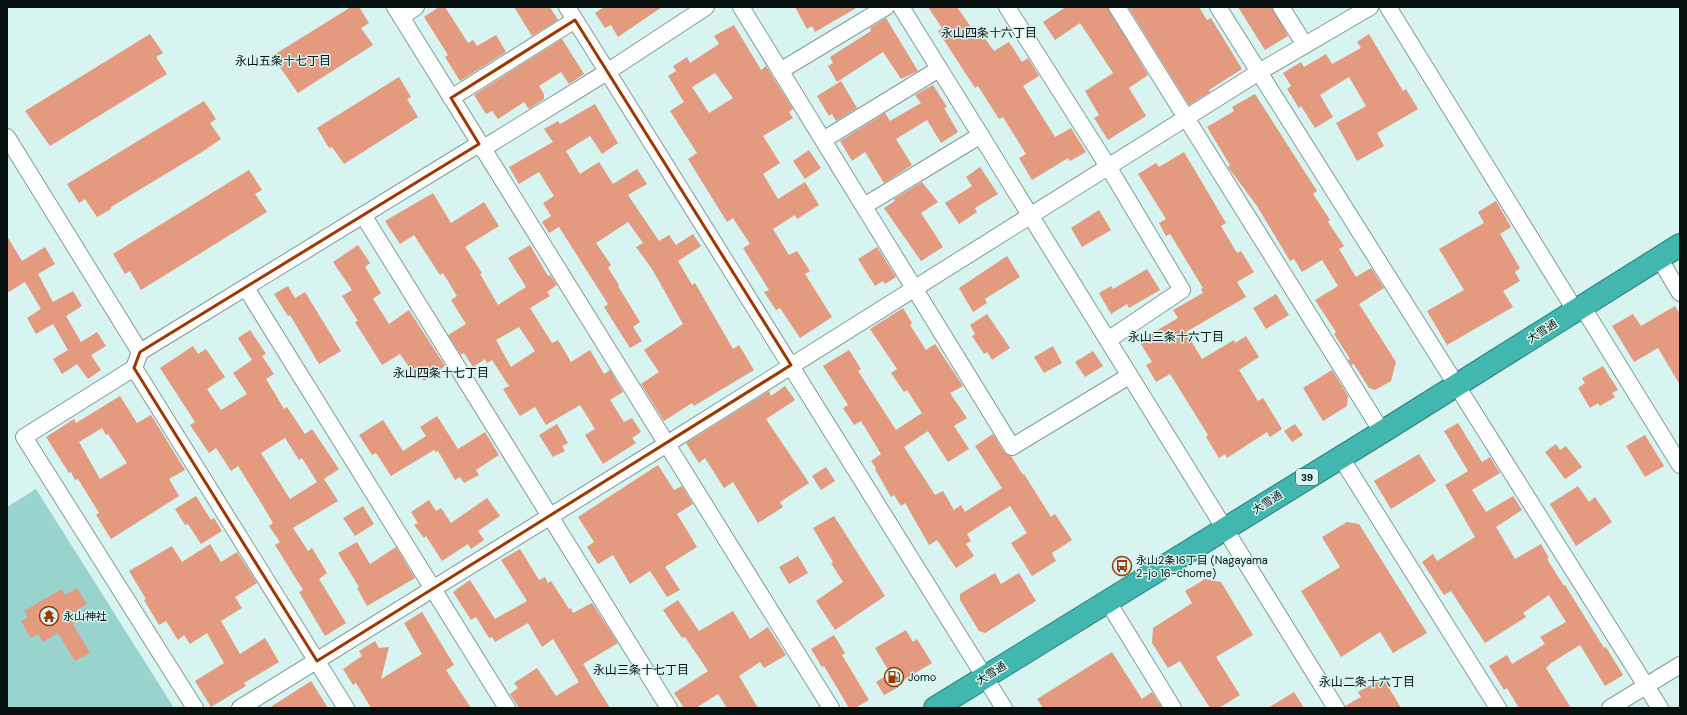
<svg xmlns="http://www.w3.org/2000/svg" width="1687" height="715" viewBox="0 0 1687 715" font-family="'DM Sans','Noto Sans JP',sans-serif">
<rect width="100%" height="100%" fill="#d7f4f1"/>
<path fill="#99d3ce" d="M36,489L174,708H7V507Z"/>
<path fill="#e39a7e" fill-rule="evenodd" d="M351,7H359L369,23L361,28L373,45L298,93L272,56Z
M439,7H445L468,43L473,40L477,46L496,35L506,52L460,81L445,57L448,55L424,17Z
M514,7H550L558,20L532,36Z
M604,7H662L618,37L611,25L605,28L595,13Z
M795,7H858L815,32L812,26L807,29Z
M928,7H957L975,33L979,30L994,51L1009,42L1022,62L1028,58L1039,76L1023,86L1055,137L1071,128L1086,152L1070,161L1068,158L1032,180L1019,158L1026,154L1003,117L999,119L978,86L975,88L938,31L942,28Z
M1066,7H1108L1148,75L1129,88L1146,116L1108,140L1094,118L1099,115L1085,91L1113,73L1080,23L1055,40L1043,22Z
M1128,7H1199L1207,20L1211,18L1242,69L1209,90L1210,92L1189,105Z
M1238,7H1272L1288,36L1265,50Z
M886,18L918,71L901,79L883,52L837,82L828,66L833,63L830,57L871,31L870,28Z
M734,25L761,70L766,66L793,109L789,112L793,118L763,136L780,163L763,174L778,199L805,182L819,205L797,219L795,215L773,229L789,255L797,251L810,271L805,274L832,317L800,338L780,308L776,310L764,292L769,290L743,248L750,244L733,218L727,222L688,159L697,153L670,111L684,102L668,76L676,71L673,66L687,57L690,63L719,44L714,36ZM715,73L733,98L709,113L692,87Z
M150,34L163,53L156,57L167,74L50,146L25,111Z
M1369,34L1403,91L1406,89L1418,109L1377,133L1384,146L1357,161L1336,123L1366,106L1349,77L1320,95L1333,117L1315,128L1301,106L1299,108L1287,89L1291,86L1283,73L1301,62L1304,67L1326,54L1332,64L1361,48L1357,42Z
M562,39L584,74L569,84L561,72L539,86L544,94V99L529,109L524,102L498,119L492,111L486,114L474,95Z
M399,77L411,97L407,99L418,117L344,164L332,147L329,148L317,128Z
M841,81L857,108L836,121L832,114L829,116L817,96Z
M933,85L947,107L944,108L958,132L941,143L927,120L896,139L912,165L884,183L865,152L852,161L840,141L885,113L890,121L921,103L915,95Z
M1255,94L1317,191L1313,194L1330,220L1328,222L1344,246L1339,249L1356,277L1371,268L1384,288L1359,304L1396,362L1391,381L1375,390L1369,388L1353,363L1352,366L1348,360L1350,359L1334,334L1336,332L1315,300L1338,286L1322,260L1302,272L1294,259L1290,261L1257,206L1228,167L1230,165L1207,127L1234,111L1232,107Z
M204,101L216,119L210,123L221,139L202,152L111,207V209L97,217L85,199L79,203L67,184Z
M595,104L618,143L602,154L590,136L566,151L580,174L599,162L613,184L637,169L647,184L628,195L659,241L669,235L676,245L693,234L701,246L678,261L692,285L695,283L733,349L739,345L754,370L694,406L692,403L664,421L641,384L659,372L644,350L683,324L652,269L636,247L643,243L628,222L596,243L611,265L608,268L619,285L618,286L640,322L633,327L642,341L630,348L604,307L608,304L559,227L549,233L542,222L551,216L543,203L554,196L539,172L519,184L509,167L553,142L544,129L558,121L560,124Z
M809,150L821,168L805,179L793,161Z
M1184,152L1226,223L1221,226L1237,253L1241,251L1254,272L1237,282L1246,297L1186,332L1202,359L1234,340L1235,343L1246,336L1259,357L1239,370L1258,401L1263,398L1282,429L1270,437L1267,432L1227,458L1225,454L1219,458L1206,437L1208,435L1170,374L1156,382L1146,365L1152,362L1139,341L1178,318L1173,310L1203,293L1201,289L1203,288L1172,237L1170,234L1166,236L1159,223L1166,219L1138,174L1156,163L1159,167Z
M980,167L998,194L975,208L977,212L959,224L945,203L972,186L966,177Z
M249,170L262,190L255,194L267,212L141,290L130,271L125,274L113,254Z
M922,182L938,202L921,213L943,247L921,261L884,208L895,201L894,199Z
M433,193L451,223L484,202L499,226L465,247L482,273L480,274L498,305L526,287L508,258L530,245L548,276L550,275L557,285L547,292L550,296L530,308L552,343L558,340L571,362L590,350L604,374L610,370L623,392L610,400L624,422L632,418L641,432L632,438L636,443L603,464L585,435L595,429L580,405L546,425L535,407L520,416L503,389L509,386L492,360L487,363L485,359L473,367L464,353L461,355L448,335L466,324L451,300L457,296L443,273L440,275L414,235L400,244L385,221ZM519,327L535,351L511,367L496,340Z
M1496,201L1511,227L1500,234L1520,268L1515,272L1520,281L1503,291L1513,307L1447,345L1427,311L1464,290L1439,249L1484,223L1478,212Z
M1099,210L1111,230L1082,247L1071,228Z
M7,236L22,261L45,247L55,264L38,274L53,302L73,291L82,306L66,316L81,342L97,332L106,346L91,355L101,370L88,379L77,364L62,374L53,359L68,350L53,324L36,334L27,318L41,309L25,282L7,293Z
M358,245L370,263L365,267L381,293L373,299L389,324L409,310L445,366L424,381L421,377L418,380L400,354L382,365L355,322L358,321L342,296L352,290L333,262Z
M877,247L896,277L885,284L883,281L875,286L858,259Z
M1007,256L1020,277L985,299L987,303L973,312L959,288Z
M1147,269L1160,290L1129,308L1127,304L1111,314L1099,293L1111,286L1113,289Z
M288,286L295,298L305,292L341,351L319,364L290,315L288,316L274,294Z
M1276,294L1289,315L1266,329L1253,308Z
M1675,306L1680,314V385L1658,348L1634,362L1612,326L1633,314L1641,326Z
M903,308L912,323L910,325L926,350L935,344L963,386L950,393L967,418L954,426L969,449L948,462L928,431L904,447L935,495L943,491L954,510L961,505L965,512L1002,488L975,446L993,434L1004,452L1011,456L1023,475L1024,474L1051,517L1055,514L1072,540L1052,553L1056,561L1032,576L1011,543L1027,533L1010,506L967,534L971,541L966,544L974,556L956,568L937,540L929,545L905,503L901,506L894,495L891,497L875,469L876,468L871,461L881,454L861,421L854,425L843,408L848,405L823,366L849,350L861,369L858,371L896,430L922,413L907,390L904,392L891,373L897,369L870,329Z
M987,314L1010,348L992,360L987,352L984,354L972,336L975,334L970,325Z
M250,330L266,354L262,356L274,374L266,379L284,409L287,407L305,434L312,429L339,469L324,479L338,501L293,528L308,551L312,548L327,573L319,579L346,623L325,636L299,592L303,590L275,545L280,542L269,526L273,523L263,506L238,466L231,471L216,448L209,453L190,425L195,422L160,368L193,346L198,354L206,349L225,377L207,389L221,410L247,394L233,373L252,360L238,338ZM285,438L299,460L302,458L317,482L290,499L261,453Z
M1053,346L1062,363L1044,373L1034,357Z
M1093,351L1103,366L1085,377L1075,362Z
M1603,366L1618,390L1612,393L1615,397L1600,406L1598,403L1590,408L1578,388L1585,383L1582,378Z
M1332,370L1348,396L1347,406L1323,421L1303,388Z
M785,386L795,400L766,419L809,483L780,502L783,507L758,523L733,482L724,488L705,458L699,463L686,443L769,391L771,396Z
M120,396L137,423L151,415L185,470L169,479L179,496L111,539L96,515L99,513L78,479L75,480L71,472L69,473L46,437L74,419L76,423ZM102,428L106,435L108,434L127,463L100,479L79,442Z
M437,416L458,449L485,432L499,455L476,470L479,475L464,483L460,477L455,480L438,451L436,452L434,450L391,476L376,453L372,455L359,435L383,420L403,451L426,436L420,427Z
M1458,423L1482,462L1490,457L1500,473L1472,490L1486,512L1513,496L1522,510L1496,527L1515,559L1541,544L1549,558L1547,559L1564,586L1565,585L1604,648L1606,647L1623,675L1605,686L1580,645L1551,663L1546,668L1571,708H1519L1507,688L1504,690L1489,666L1507,655L1512,664L1545,644L1540,637L1566,622L1549,595L1523,613L1526,617L1485,643L1451,591L1444,595L1422,562L1433,554L1437,561L1475,537L1445,485L1468,471L1444,431Z
M557,424L568,443L562,446L565,451L553,457L539,435Z
M1295,424L1303,435L1292,442L1284,431Z
M1645,435L1664,466L1645,477L1626,446Z
M1556,444L1560,450L1566,446L1582,467L1565,479L1545,452Z
M1419,454L1436,481L1391,509L1374,481Z
M658,465L674,490L682,486L693,504L677,514L697,547L665,567L680,590L667,597L650,571L630,584L613,555L598,564L587,547L594,542L578,517Z
M826,467L835,481L821,490L812,476Z
M1578,486L1589,502L1595,497L1612,522L1576,546L1550,504Z
M196,496L211,520L214,518L222,531L201,544L188,524L185,525L175,509Z
M487,498L500,516L478,531L484,540L471,549L468,544L442,561L426,536L424,538L414,525L418,523L411,512L429,500L436,511L441,508L451,523Z
M363,506L374,524L355,536L343,518Z
M834,516L885,596L835,630L816,601L843,582L831,563L833,562L813,528Z
M1347,522L1359,524L1427,633L1393,653L1380,632L1341,657L1301,591L1340,567L1322,537Z
M357,542L370,564L396,547L415,578L367,606L357,588L359,587L338,553Z
M210,544L221,562L237,552L257,583L235,597L242,608L221,621L240,654L265,638L279,662L244,683L246,686L211,707L195,681L224,663L207,633L190,644L184,635L178,640L166,621L159,625L144,600L146,599L129,571L172,546L182,562Z
M520,549L539,580L545,577L548,583L551,581L569,609L571,608L573,613L592,603L618,643L583,664L610,708H519L510,694L518,688L514,683L537,668L556,696L579,682L553,639L542,647L528,623L495,642L492,637L489,638L476,617L471,620L453,592L470,580L495,619L527,601L501,560Z
M798,556L808,573L789,584L779,567Z
M995,573L1001,584L1019,573L1036,601L985,633L979,631L960,600V594Z
M1205,579L1221,582L1253,635L1216,657L1240,695L1219,708H1210L1180,661L1168,668L1152,643L1153,628L1192,603L1185,591Z
M77,588L87,604L75,611L80,620L73,624L90,653L75,661L58,633L43,642L38,634L31,638L21,621L28,617L24,611L62,589L65,595Z
M678,600L699,631L733,611L750,639L768,627L786,655L764,668L760,662L739,676L758,708H727L718,694L696,708H684L674,693L708,671L685,637L682,638L663,610Z
M422,612L454,665L446,670L471,708H371L356,683L353,685L343,669L362,656L359,651L375,641L379,648L389,647L381,679L422,654L404,623Z
M906,630L913,642L917,639L932,663L897,684L899,687L884,695L876,682L890,673L875,648Z
M834,635L845,653L842,655L869,700L855,708H849L824,666L822,667L811,649Z
M1112,652L1142,699L1152,692L1162,708H1043L1037,699Z
M1383,678L1401,708H1345V706L1361,697L1358,692Z
M311,681L328,708H269Z
M1294,692L1304,708H1268Z"/>
<g fill="none" stroke-linecap="round" stroke-linejoin="round">
<g stroke="#819b98" stroke-width="18">
<path id="street" d="M395,7L831,708
M567,7L1004,708
M741,7L1012,447L1129,376
M901,7L1336,708
M1007,7L1109,168L1182,290L1108,340
M1117,7L1382,432
M1218,7L1660,708
M1281,7L1305,45
M1388,7L1575,310
M401,17L416,7
M780,71L886,7
M451,98L575,20
M7,137L140,352
M823,140L939,69
M482,149L607,72L706,7
M864,206L981,135
M363,215L669,708
M1659,258L1680,293
M246,288L507,708
M1582,306L1680,465
M134,368L346,708
M1340,456L1498,708
M1108,602L1173,708
M195,708L24,437L134,368L140,352L479,144
M240,708L667,444L1259,72L1370,7
M1610,708L1680,665"/>
</g>
<g stroke="#2d7d78" stroke-width="24">
<path id="highway" d="M935,708L1382,432L1680,245"/>
</g>
<use href="#street" stroke="#fff" stroke-width="16"/>
<use href="#highway" stroke="#41b7b0" stroke-width="22"/>
</g>
<path fill="none" stroke="#9c3800" stroke-width="3" stroke-linejoin="round" d="M575,20L791,365L317,661L134,368L140,352L479,144L451,98Z"/>
<defs>
<g id="bus-ring" transform="scale(1)"><circle r="9.5" fill="#d7f4f1" stroke="#9c3800" stroke-width="1.5"/><path d="M-5-6H5V4H4V6H2V4H-2V6H-4V4H-5ZM-3.5-4V0h7V-4ZM-3.5 1.2v1.5H-2V1.2ZM2 1.2v1.5H3.5V1.2Z" fill="#9c3800"/></g>
<g id="temple-ring" transform="scale(1)"><circle r="9.5" fill="#d7f4f1" stroke="#9c3800" stroke-width="1.5"/><path d="M0-6L5-2H3V0L6.5 2.5H4V6H1.5V3h-3V6H-4V2.5H-6.5L-3 0V-2H-5Z" fill="#9c3800"/></g>
<g id="fuel-ring" transform="scale(1)"><circle r="9.5" fill="#d7f4f1" stroke="#9c3800" stroke-width="1.5"/><path d="M-5.5-6h7V0h2V4h1.3V-2.5L3-4.5l.8-.8L6-3V5H2.5V1h-1V6h-7ZM-4.2-4.7v3.2H.2V-4.7Z" fill="#9c3800"/></g>
</defs>
<g fill-rule="evenodd">
<use href="#bus-ring" x="1122" y="566"/>
<use href="#temple-ring" x="49" y="616"/>
<use href="#fuel-ring" x="894" y="677"/>
</g>
<g text-anchor="middle" stroke-width="3" stroke-linejoin="round" paint-order="stroke">
<rect fill="#d7f4f1" stroke="#455554" stroke-width="1" x="1296" y="469" width="22" height="16" rx="3"/>
<g font-size="10" font-weight="bold" fill="#071110">
<text x="1307" y="481">39</text>
</g>
<g font-size="11" fill="#071110" stroke="#d7f4f1">
<text transform="translate(1542 331) rotate(-32)" y="4">大雪通</text>
<text transform="translate(1267 502) rotate(-32)" y="4">大雪通</text>
<text transform="translate(991 673) rotate(-32)" y="4">大雪通</text>
</g>
<g font-size="11" fill="#071110" stroke="#d7f4f1" text-anchor="start">
<text x="1136" y="564">永山2条16丁目 (Nagayama<tspan x="1136" dy="13">2-jo 16-chome)</tspan></text>
<text x="63" y="620">永山神社</text>
<text x="908" y="681">Jomo</text>
</g>
<g font-size="12" fill="#071110" stroke="#d7f4f1">
<text x="989" y="37">永山四条十六丁目</text>
<text x="283" y="65">永山五条十七丁目</text>
<text x="1176" y="341">永山三条十六丁目</text>
<text x="441" y="377">永山四条十七丁目</text>
<text x="641" y="674">永山三条十七丁目</text>
<text x="1367" y="686">永山二条十六丁目</text>
</g>
</g>
<rect width="1687" height="715" fill="none" stroke="#071110" stroke-width="16"/>
</svg>
